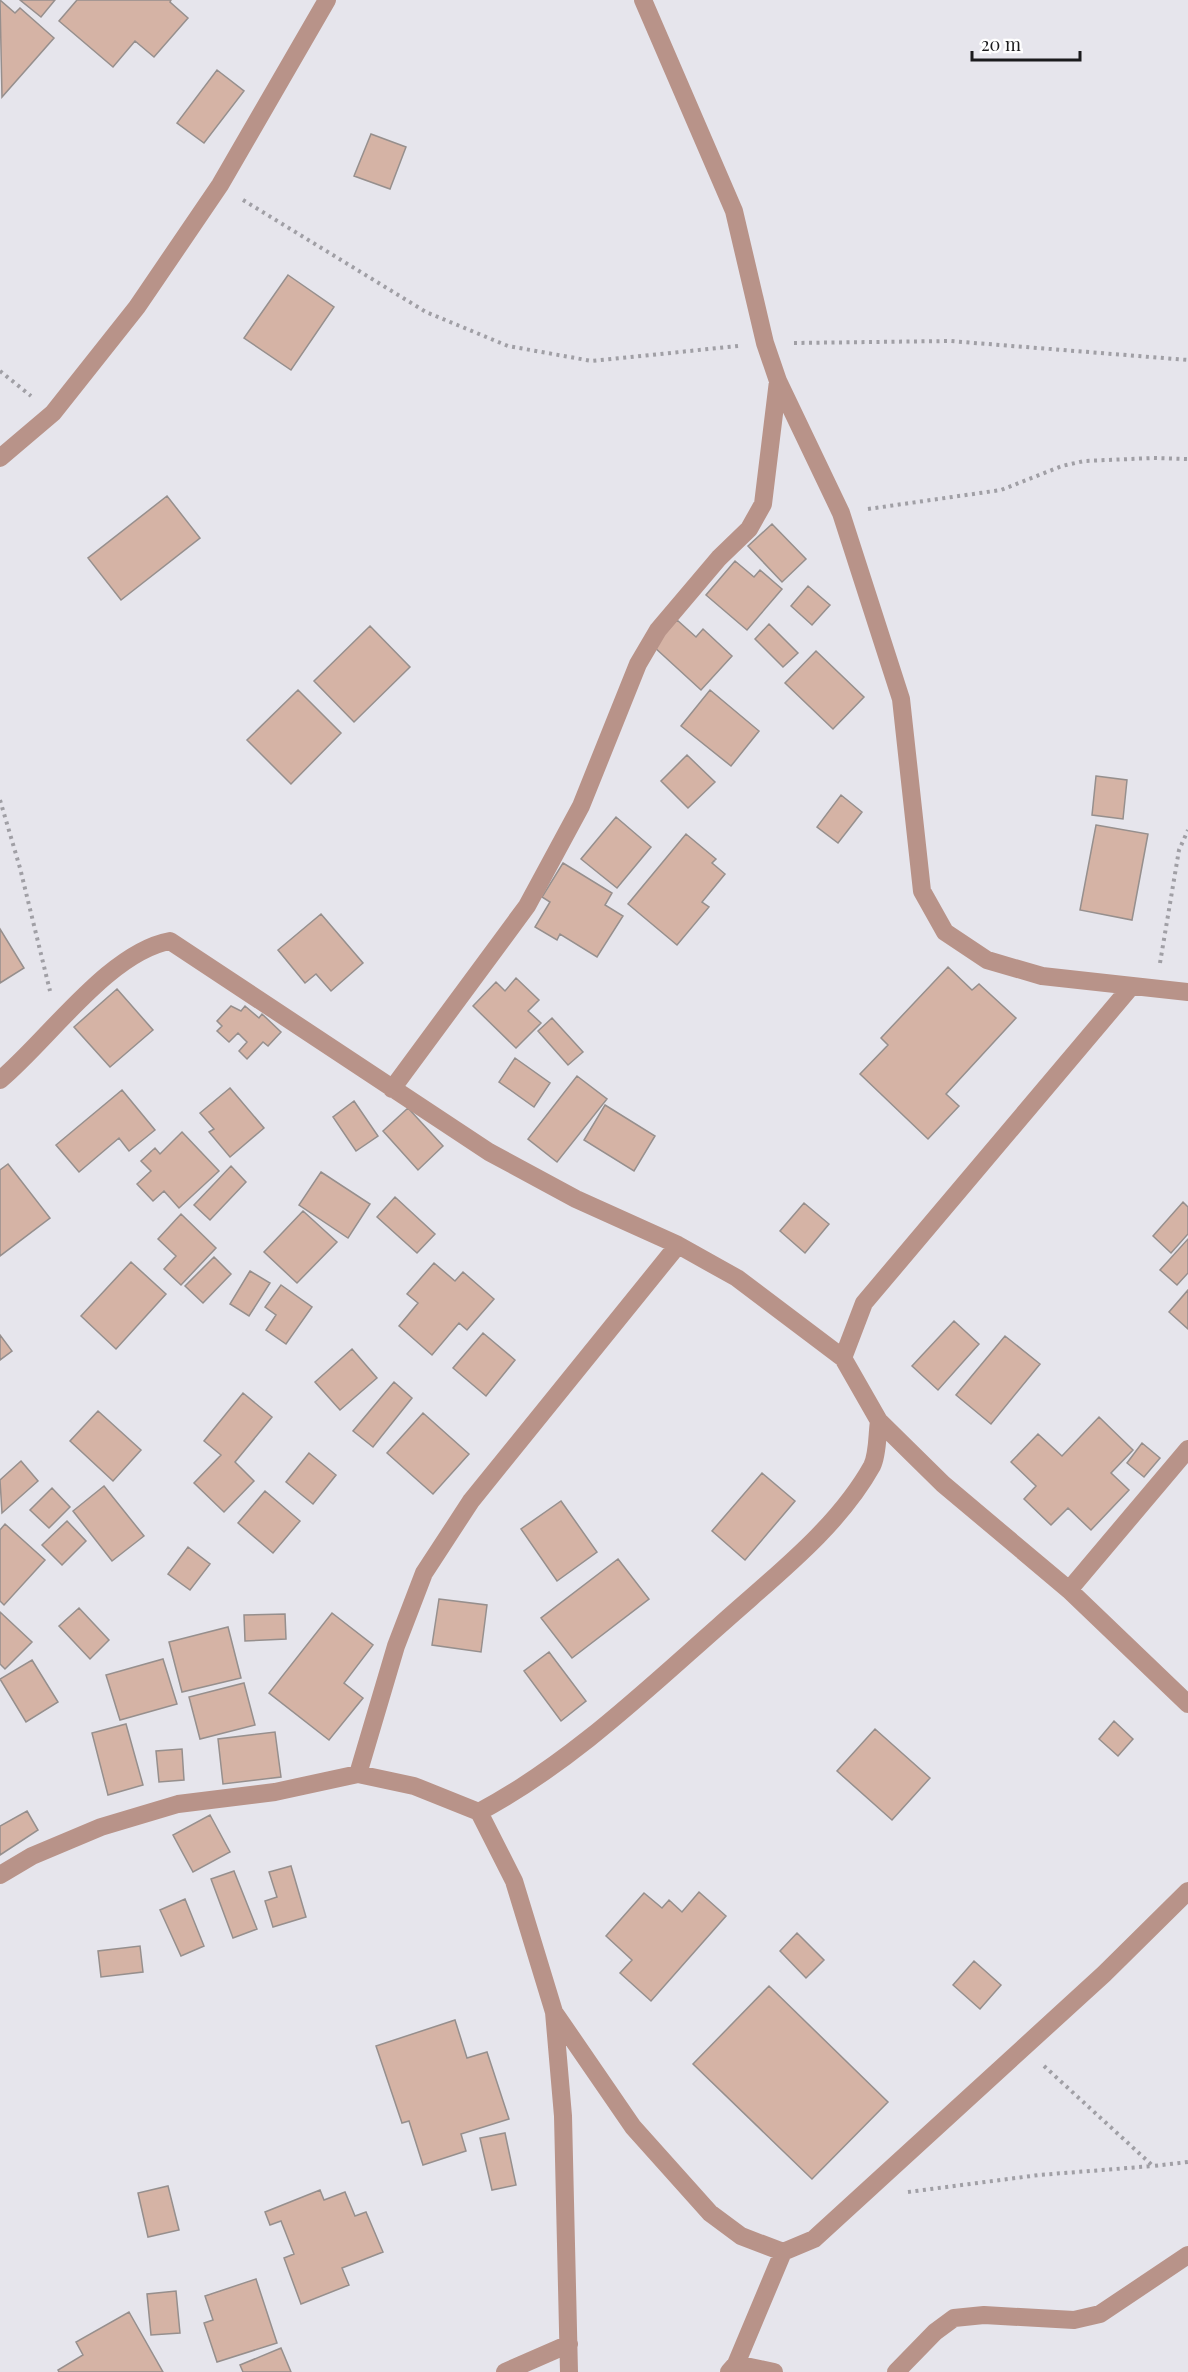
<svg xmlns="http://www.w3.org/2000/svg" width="1188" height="2372" viewBox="0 0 1188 2372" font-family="'Playfair Display',serif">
<rect width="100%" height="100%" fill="#e6e5ec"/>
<path fill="#d5b3a5" stroke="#968f8d" stroke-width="1.5" d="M0,0L15,13L20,8L54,38L2,97Z
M20,0H55L41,17Z
M77,0H171L170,2L188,18L154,57L135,41L113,67L59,21Z
M217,70L244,91L204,143L177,123Z
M371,134L406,147L390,189L354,176Z
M288,275L334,307L291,370L244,338Z
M167,496L200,538L121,600L88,558Z
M772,524L806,559L782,582L748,546Z
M735,561L754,577L760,570L782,589L747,630L706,595Z
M808,586L830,605L812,625L791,606Z
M677,620L696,637L703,629L732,656L701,690L653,646Z
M769,624L798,653L783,667L755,639Z
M370,626L410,667L354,722L314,681Z
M816,651L864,697L833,729L785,683Z
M298,690L341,733L291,784L247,740Z
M710,690L759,731L731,766L681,726Z
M687,755L715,782L688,808L661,781Z
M1096,776L1127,780L1123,819L1092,815Z
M841,795L862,812L838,843L817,827Z
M616,817L651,847L617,888L581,859Z
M1096,825L1148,834L1132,920L1080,910Z
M686,834L716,859L712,863L725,874L702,902L709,907L677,945L628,904Z
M563,863L612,893L605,905L623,916L597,957L560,934L557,940L535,927L550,902L542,897Z
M321,914L363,963L331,991L316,974L305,983L278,950Z
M0,929L24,968L0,983Z
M948,967L972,990L979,984L1016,1018L946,1094L959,1106L928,1139L860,1074L888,1045L881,1038Z
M516,978L539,1000L528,1011L541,1023L516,1048L473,1006L496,982L505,991Z
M117,989L153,1030L110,1067L74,1027Z
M231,1006L241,1011L245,1006L259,1018L262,1014L281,1032L268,1046L263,1042L247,1059L239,1051L247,1042L238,1033L229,1042L217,1031L222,1026L217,1021Z
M552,1018L583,1052L568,1065L538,1031Z
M515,1058L550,1083L534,1107L499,1082Z
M577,1076L607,1099L557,1162L528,1139Z
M230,1088L264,1128L230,1157L209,1132L214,1129L200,1113Z
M122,1090L155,1130L129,1151L119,1138L79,1172L56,1145Z
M354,1101L378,1136L356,1151L333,1117Z
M605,1105L655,1136L634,1171L584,1140Z
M408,1108L443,1146L418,1170L383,1131Z
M182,1132L219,1171L179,1208L164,1191L153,1201L137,1184L151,1171L141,1161L155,1148L160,1154Z
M8,1164L50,1218L0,1256V1170Z
M231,1166L246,1182L210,1220L194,1205Z
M321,1172L370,1204L348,1238L299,1205Z
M395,1197L435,1234L417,1253L377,1217Z
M1183,1202L1188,1207V1234L1171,1253L1153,1236Z
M804,1203L829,1224L805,1253L780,1231Z
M303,1211L337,1242L297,1283L264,1252Z
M181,1214L216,1248L181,1285L164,1269L176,1256L158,1239Z
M1188,1239V1273L1177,1285L1160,1270Z
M214,1257L231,1274L203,1303L185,1286Z
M131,1262L166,1294L116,1349L81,1316Z
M434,1263L455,1281L463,1272L494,1299L467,1330L459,1323L432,1355L399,1326L418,1303L407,1294Z
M250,1271L270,1283L249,1316L230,1304Z
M281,1285L312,1307L286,1344L266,1330L276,1315L265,1307Z
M1188,1290V1329L1169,1312Z
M954,1321L979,1344L938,1390L912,1366Z
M483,1333L515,1360L486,1396L453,1368Z
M0,1335L12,1351L0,1360Z
M1005,1336L1040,1364L991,1424L956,1395Z
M352,1349L377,1378L340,1410L315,1382Z
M394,1382L412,1398L373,1447L353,1431Z
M243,1393L272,1417L235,1462L254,1481L224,1512L194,1483L221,1455L204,1441Z
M98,1411L141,1450L113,1481L70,1441Z
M423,1413L469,1454L433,1494L387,1453Z
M1099,1417L1133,1450L1111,1473L1129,1490L1091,1530L1068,1508L1051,1525L1024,1499L1036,1486L1011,1462L1038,1434L1062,1456Z
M1142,1443L1160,1458L1144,1477L1127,1463Z
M309,1453L336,1475L313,1504L286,1482Z
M21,1461L38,1481L2,1513L0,1480Z
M762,1473L795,1501L745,1560L712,1531Z
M104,1486L144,1536L112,1561L73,1511Z
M52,1488L70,1507L49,1528L30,1510Z
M265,1491L300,1521L273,1553L238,1523Z
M561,1501L597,1552L557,1581L521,1529Z
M67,1521L86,1541L62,1565L42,1545Z
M5,1524L45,1560L4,1605L0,1601V1530Z
M188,1547L210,1564L190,1590L168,1574Z
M618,1559L649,1599L572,1658L541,1618Z
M439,1599L487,1605L481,1652L432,1645Z
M79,1608L109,1640L90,1659L59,1626Z
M0,1612L32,1642L5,1669L0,1664Z
M332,1613L373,1645L344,1683L363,1698L329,1740L269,1693Z
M285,1614L286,1639L245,1641L244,1615Z
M228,1627L241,1678L182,1692L169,1642Z
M549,1652L586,1701L561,1721L524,1671Z
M163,1659L177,1704L120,1720L106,1675Z
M32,1660L58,1702L26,1722L0,1679Z
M244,1683L255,1725L200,1739L189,1697Z
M1114,1721L1133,1739L1118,1756L1099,1739Z
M126,1724L143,1785L108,1795L92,1733Z
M875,1729L930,1778L892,1820L837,1771Z
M275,1732L281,1777L223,1784L218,1739Z
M182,1749L184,1780L159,1782L156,1751Z
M27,1811L38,1830L0,1855V1826Z
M210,1815L230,1852L193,1872L173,1835Z
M291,1866L306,1917L273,1927L265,1901L277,1897L269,1872Z
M234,1871L257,1929L233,1938L211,1879Z
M699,1892L726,1916L651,2001L620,1973L632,1960L606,1936L644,1893L662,1908L669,1900L682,1912Z
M185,1899L204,1946L181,1956L160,1910Z
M797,1933L824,1960L806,1978L780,1951Z
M140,1946L143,1972L101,1977L98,1951Z
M974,1961L1001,1985L980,2009L953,1985Z
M769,1986L888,2102L812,2179L693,2064Z
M455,2020L467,2058L487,2052L509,2119L461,2134L466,2151L423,2165L409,2121L402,2123L376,2046Z
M505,2133L516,2185L492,2190L480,2138Z
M168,2186L179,2230L148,2237L138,2193Z
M320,2190L324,2200L345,2192L355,2216L366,2212L383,2252L342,2268L349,2285L301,2304L284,2258L294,2254L281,2221L270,2225L265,2212Z
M256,2279L277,2343L217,2362L204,2323L213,2320L205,2296Z
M176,2291L180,2333L151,2335L147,2294Z
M129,2312L163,2372H59L58,2370L83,2355L76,2342Z
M281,2348L291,2372H243L240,2365Z"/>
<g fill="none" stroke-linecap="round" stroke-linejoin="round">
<path stroke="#a09fa5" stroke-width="4" stroke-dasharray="3 4.5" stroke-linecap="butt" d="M243,200L426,312L508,346L592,361L738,346
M794,343L950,341L1188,360
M0,371L31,396
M868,509L1001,490L1062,466L1084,461L1153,458L1188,459
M0,800L20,868L50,991
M1160,963L1179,850L1188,830
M1044,2066L1153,2166L1188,2162
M908,2192L1039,2175L1153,2166"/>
<path stroke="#b89389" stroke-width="18" d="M643,0L734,211L765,343L778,381L841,513L901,699L922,891L945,932L987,960L1042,976L1188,992
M0,458L53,413L137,307L220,185L327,0
M1130,988L864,1303L843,1358L879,1421L943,1484L1069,1590L1188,1704
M0,1080C48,1040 109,952 170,941L489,1152L576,1199L678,1245L737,1278L843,1358
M392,1089L527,906L581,806L638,664L658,630L719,558L749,529L763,504L778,381
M1069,1590L1188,1449
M358,1774L396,1646L424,1573L471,1501L678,1245
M479,1812L514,1881L554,2012L563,2116L569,2372
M0,1875L32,1856L101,1827L178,1804L275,1792L358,1774L414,1786L479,1812C569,1764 643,1693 719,1626C772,1578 837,1529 872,1466C878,1454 877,1434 879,1421
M554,2012L633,2127L710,2213L741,2236L783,2252L814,2239L1104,1974L1188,1891
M736,2364L774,2372
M505,2372L569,2344
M729,2372L736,2364L783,2252
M896,2372L935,2332L954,2318L984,2315L1074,2320L1100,2314L1188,2255"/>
</g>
<path d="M972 51v9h108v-9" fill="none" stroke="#1b1b1d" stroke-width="3"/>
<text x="981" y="51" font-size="18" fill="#1b1b1d" stroke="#ffffff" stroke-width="4.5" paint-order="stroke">20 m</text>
</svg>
